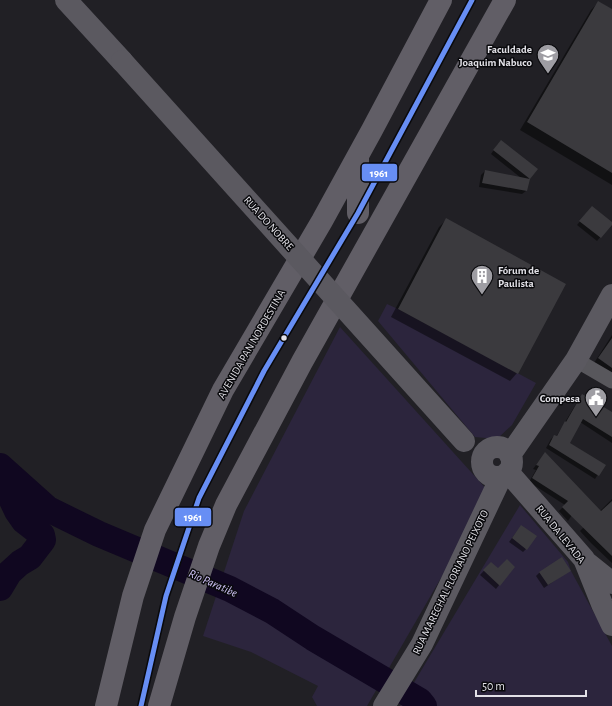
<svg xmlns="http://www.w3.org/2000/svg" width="612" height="706" viewBox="0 0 612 706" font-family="'Alegreya Sans',sans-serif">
<rect width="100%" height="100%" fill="#212025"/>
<path fill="#2c253d" d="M387,304L398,309L536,383L512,425L497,439L475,437L378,321Z
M340,327L490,493L367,706H317L312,697L318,686L251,652L203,636L244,511Z
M520,505L568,562L571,571L612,646V706H400Z"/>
<path fill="#0007" d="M599,2L612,10V185L520,130L591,10Z
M498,144L536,169L529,178L526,191L522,194L479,187L481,175L485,171L521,178L491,154Z
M592,207L612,223L597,241L577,225Z
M446,220L517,373L510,381L391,317L439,227Z
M612,335V376L594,363Z
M582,396L612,413V443L580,422L569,443L604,465L595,479L546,448L551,439L554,436L556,437L579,399Z
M545,453L585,496L568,521L559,511L565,505L529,482L536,470L533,469Z
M612,499V563L591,543L580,531Z
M521,526L526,549L523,552L509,542Z
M491,563L498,570L513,567L496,589L480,575Z
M570,570L544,588L536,576L540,572Z"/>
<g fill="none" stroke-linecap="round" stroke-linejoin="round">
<path stroke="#100720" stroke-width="26" d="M0,466L48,509L99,534L230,589L272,611L313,638L420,701L424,706
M0,475L17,511L24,521L42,535L43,540L30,557L20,563L9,573L0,588"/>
</g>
<path fill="#3b3a3e" d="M598,1L612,9V173L527,122Z
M501,140L538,169L530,179L493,150Z
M485,170L530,179L527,191L482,183Z
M592,206L612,222V225L601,238L579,221Z
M446,218L566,284L518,374L398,309Z
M612,338V368L598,358Z
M582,394L612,412V437L583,419L570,443L606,465L599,476L549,445L554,435L557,436L565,421L566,422Z
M545,452L601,511L612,501V556L562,507L568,501L532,478L539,466L536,465Z
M521,525L537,536L527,550L512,538Z
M562,557L571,571L548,585L539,572Z
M507,559L515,567L500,586L483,570L491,562L498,568Z"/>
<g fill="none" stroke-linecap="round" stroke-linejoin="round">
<path stroke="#58575c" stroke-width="15" d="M576,360L612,381"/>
<path stroke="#5b5960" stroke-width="22" d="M66,0L122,61
M482 462a15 15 0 1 1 30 0a15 15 0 1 1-30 0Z
M510,455L576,360L612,295
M508,472L584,559L602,604L612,625
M586,562L612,583
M384,706L422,644L501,477"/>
<path stroke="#615e66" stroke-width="22" d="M358,213V158
M106,706L133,596L155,530L223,390L322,221L372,130L441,0
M159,706L185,617L209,546L226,505L302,362L505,0"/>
<path stroke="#5b5960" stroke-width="22" d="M122,61L464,441"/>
<g stroke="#09090c" stroke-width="8">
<path id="bus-1" d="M141,706L166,596L199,498L264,371L358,213L472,0"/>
</g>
<use href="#bus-1" stroke="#678ef4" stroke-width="5"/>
</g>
<defs>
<g id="university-pin" transform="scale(1.15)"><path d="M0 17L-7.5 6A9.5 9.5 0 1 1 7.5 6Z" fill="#9e9da3" stroke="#09090c"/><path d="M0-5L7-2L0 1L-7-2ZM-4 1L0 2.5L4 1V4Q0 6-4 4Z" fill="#fff"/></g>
<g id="building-pin" transform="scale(1.15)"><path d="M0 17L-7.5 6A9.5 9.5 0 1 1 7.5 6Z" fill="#9e9da3" stroke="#09090c"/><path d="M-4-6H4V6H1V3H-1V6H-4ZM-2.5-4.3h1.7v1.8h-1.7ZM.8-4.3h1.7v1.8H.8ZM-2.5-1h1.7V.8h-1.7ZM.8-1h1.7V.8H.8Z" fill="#fff"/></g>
<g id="civic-pin" transform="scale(1.15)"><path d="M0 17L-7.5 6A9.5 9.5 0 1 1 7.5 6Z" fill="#9e9da3" stroke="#09090c"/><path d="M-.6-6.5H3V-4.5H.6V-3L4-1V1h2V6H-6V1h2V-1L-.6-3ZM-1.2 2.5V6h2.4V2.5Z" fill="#fff"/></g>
</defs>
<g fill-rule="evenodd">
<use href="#university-pin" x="548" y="55"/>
<use href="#building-pin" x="482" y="276"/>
<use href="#civic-pin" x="596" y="398"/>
</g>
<circle fill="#e2e1e7" stroke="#09090c" stroke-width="1.5" cx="284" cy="338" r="3.5"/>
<g text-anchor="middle" stroke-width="3" stroke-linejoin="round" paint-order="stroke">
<g font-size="11" font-weight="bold" fill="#e2e1e7" stroke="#09090c" text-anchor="end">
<text x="532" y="53">Faculdade<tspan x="532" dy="13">Joaquim Nabuco</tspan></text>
<text x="498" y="274" text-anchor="start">Fórum de<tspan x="498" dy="13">Paulista</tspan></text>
<text x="580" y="402">Compesa</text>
</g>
<g font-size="11" fill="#e2e1e7" stroke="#09090c">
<text transform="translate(269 223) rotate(48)" y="4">RUA DO NOBRE</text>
<text transform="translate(251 344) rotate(-60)" y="4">AVENIDA PAN NORDESTINA</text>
<text transform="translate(561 534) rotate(51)" y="4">RUA DA LEVADA</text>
<text transform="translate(450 582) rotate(-64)" y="4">RUA MARECHAL FLORIANO PEIXOTO</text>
</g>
<g font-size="12" font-style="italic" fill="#d0c4f7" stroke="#09090c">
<text transform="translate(213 583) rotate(24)" y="4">Rio Paratibe</text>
</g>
</g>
<g stroke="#09090c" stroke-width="1.5">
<rect x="361" y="163" width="37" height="19" rx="4" fill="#678ef4"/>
<rect x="174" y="507" width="38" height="20" rx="4" fill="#678ef4"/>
</g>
<g font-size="11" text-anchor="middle" font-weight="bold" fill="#fff">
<text x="379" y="177">1961</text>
<text x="193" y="521">1961</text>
</g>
<path d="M476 690v6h110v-6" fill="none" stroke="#e2e1e7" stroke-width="2"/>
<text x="482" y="690" font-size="12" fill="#e2e1e7" stroke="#09090c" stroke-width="3" paint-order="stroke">50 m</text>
</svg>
